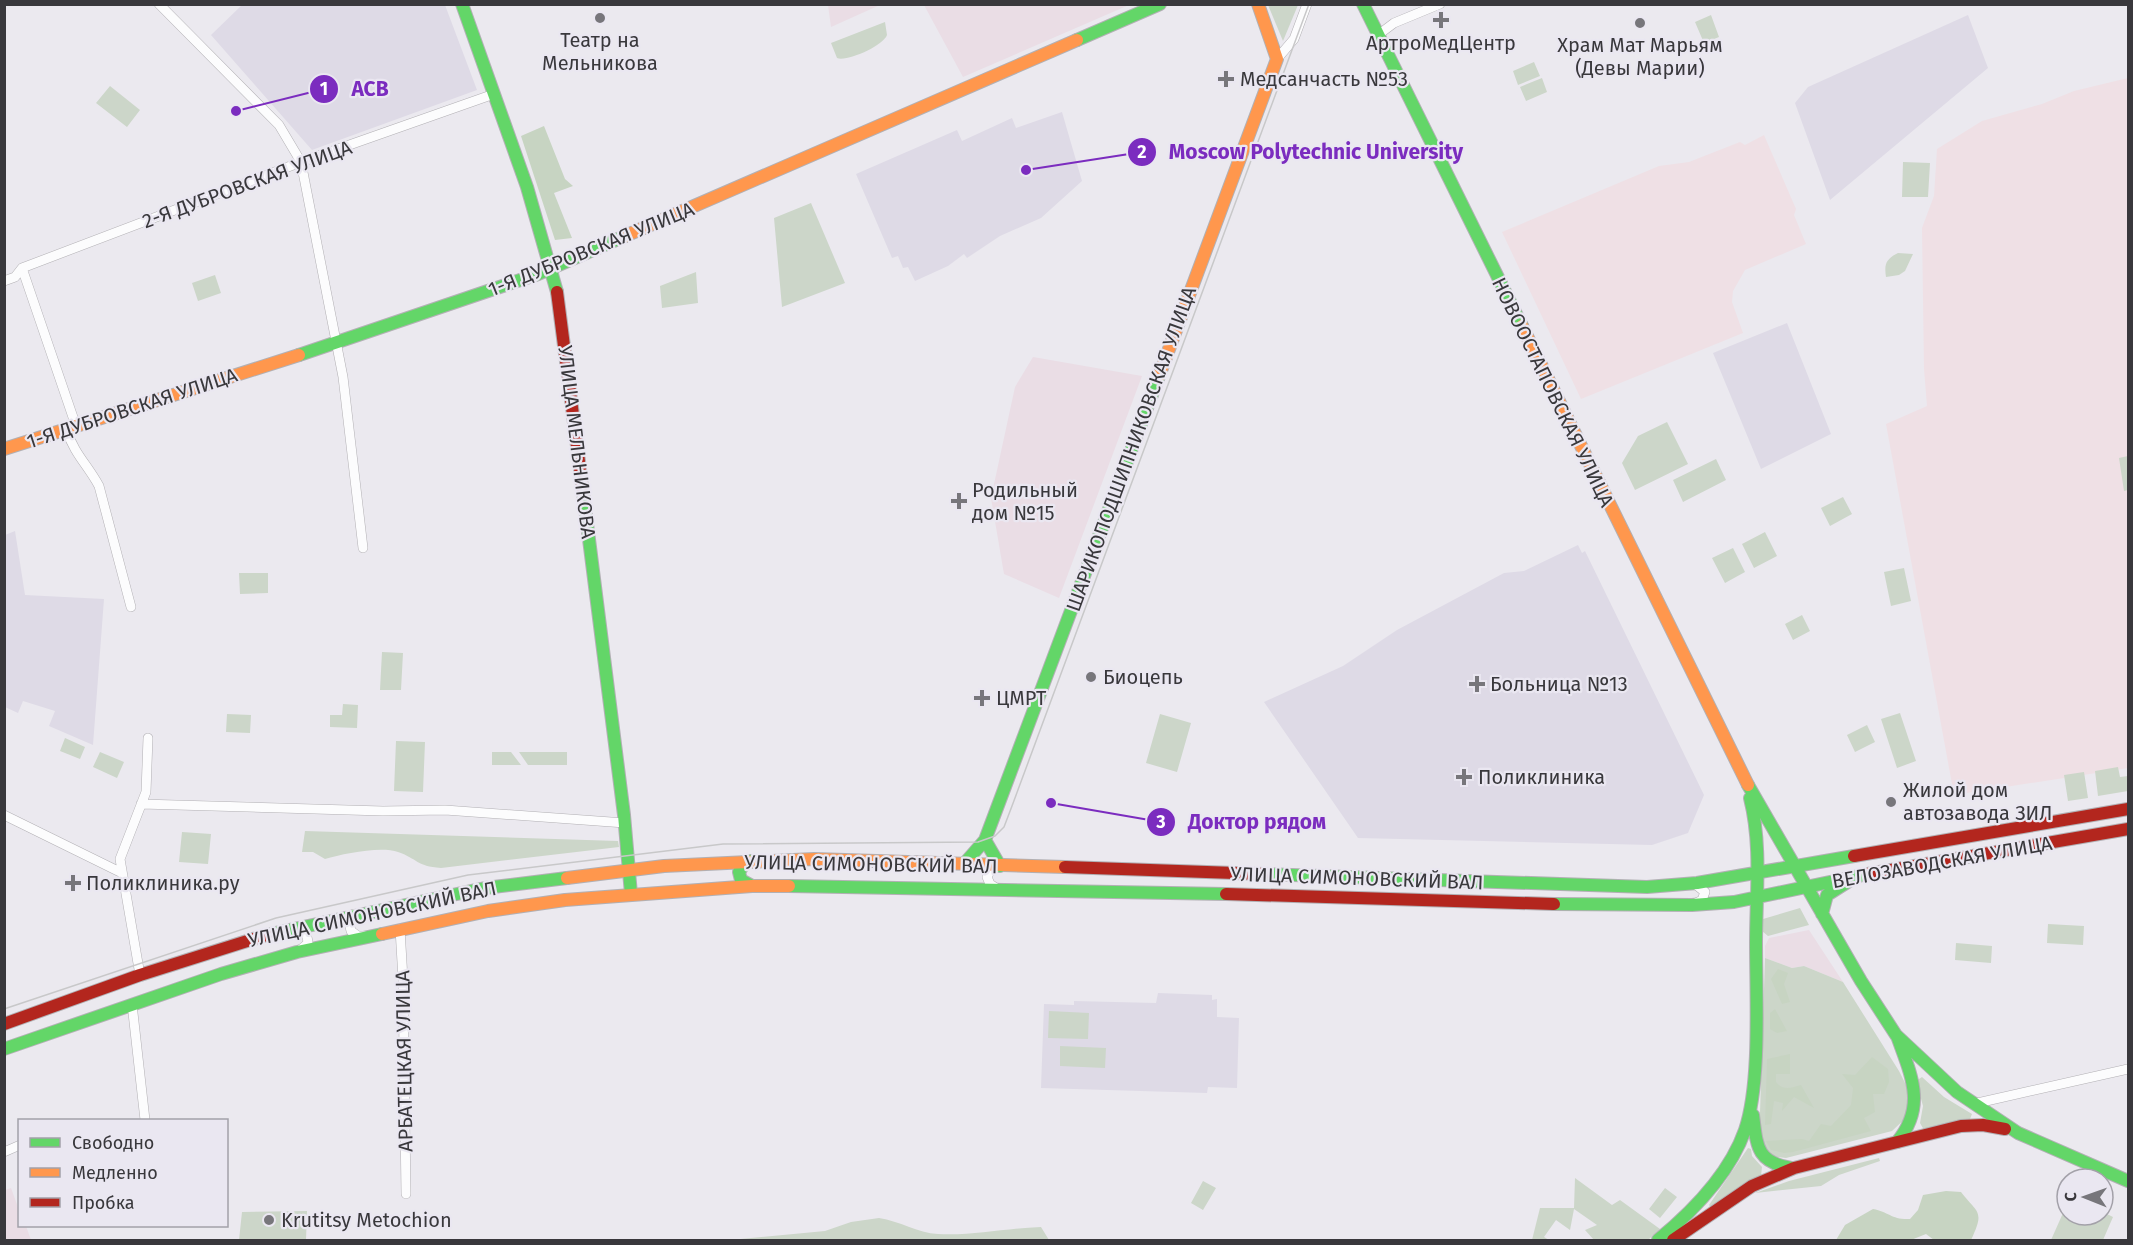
<svg xmlns="http://www.w3.org/2000/svg" width="2133" height="1245" viewBox="0 0 2133 1245" font-family="'Fira Sans',sans-serif">
<rect width="100%" height="100%" fill="#ebe9ef"/>
<path fill="#eadde5" d="M828,5V4L880,5L831,27Z
M924,5H1129L963,77Z
M1033,357L1142,376L1059,598L1004,574L991,498L1015,387Z
M1809,930L1843,982L1804,966L1792,968L1765,958V946L1769,938Z
M11,1188L19,1210L20,1226H26L31,1240H5V1190Z"/>
<path fill="#efe0e5" d="M2128,78V768L1954,795L1886,424L1927,406L1924,369L1922,228L1934,196L1937,149L1982,121L2042,104L2074,91Z
M1764,135L1796,209L1794,215L1806,244L1745,270L1733,291L1732,302L1743,333L1581,399L1502,232L1659,166L1689,162L1740,142L1745,145Z"/>
<path fill="#dedae6" d="M243,4L445,5L477,90L312,150L211,35Z
M1968,15L1988,68L1830,200L1795,103L1808,87Z
M1062,112L1082,181L1041,218L1000,236L967,258L964,254L948,266L915,281L908,267L903,268L898,256L892,258L856,174L957,130L962,141L1012,118L1016,128Z
M1787,323L1831,434L1761,469L1713,353Z
M15,531L25,595L104,599L93,745L49,726L55,711L23,701L18,713L5,707V535Z
M1578,545L1582,553L1585,551L1704,795L1688,833L1652,845L1358,838L1264,702L1343,666L1397,630L1504,573L1524,571Z
M1158,993L1212,995V1000L1217,999V1017L1239,1018L1237,1088L1208,1087L1207,1093L1041,1088L1044,1004L1074,1005V1001L1156,1003Z"/>
<path fill="#ccd6c9" d="M1268,5H1298L1283,41Z
M1711,15L1719,37L1704,43L1695,22Z
M885,22L887,35C883,46 847,62 837,58L831,43Z
M1534,62L1540,76L1518,85L1513,71Z
M1542,78L1547,92L1526,101L1520,87Z
M110,86L140,110L127,127L96,103Z
M1903,162L1930,163L1928,197H1902Z
M811,203L845,283L782,307L774,218Z
M1898,253L1913,254L1905,271L1899,275L1886,277C1884,264 1886,259 1898,253Z
M696,272L698,303L662,308L660,286Z
M215,275L221,293L198,301L192,283Z
M1667,422L1688,464L1635,490L1622,463L1638,436Z
M2128,456V490L2124,491L2119,458Z
M1716,459L1726,480L1683,502L1673,480Z
M1843,497L1852,514L1830,526L1821,508Z
M1765,532L1777,556L1754,568L1742,544Z
M1733,548L1745,572L1725,583L1712,558Z
M1904,568L1911,601L1891,606L1884,572Z
M239,573H268V593L240,594Z
M1802,615L1810,631L1793,640L1785,624Z
M382,652L403,653L401,690H380Z
M343,704L358,705L357,728L330,727V715H342Z
M1900,713L1916,761L1897,768L1881,719Z
M227,714L251,715L250,733L226,732Z
M1160,714L1191,723L1177,772L1146,763Z
M1867,725L1875,742L1855,752L1847,735Z
M65,738L85,747L80,759L60,751Z
M396,741L425,742L423,792L394,791Z
M100,752L124,762L117,778L93,767Z
M492,752H511L521,765H492Z
M519,752H567V765H528Z
M2118,767L2120,777L2128,776V791L2098,796L2095,771Z
M2084,772L2088,798L2068,801L2064,775Z
M305,831L618,841L619,847L441,868C416,866 418,859 398,852C380,846 343,854 325,859L313,852H302Z
M182,832L211,834L208,864L179,862Z
M1800,908L1809,925L1768,936L1762,931L1763,919Z
M2048,924L2084,926L2083,945L2047,943Z
M1956,943L1992,946L1991,963L1955,960Z
M1765,958L1792,968L1804,966L1843,982L1899,1071L1910,1093L1909,1115L1892,1131L1786,1158L1770,1156L1759,1144Z
M1049,1011L1089,1013L1088,1039L1048,1038Z
M1060,1046L1106,1048L1105,1068L1060,1066Z
M1922,1077L1944,1097L1972,1114L1970,1119L1924,1130L1920,1123L1923,1106L1916,1081Z
M1748,1148L1751,1149L1752,1156L1762,1167L1761,1176L1712,1209L1709,1205Z
M1879,1158L1880,1161L1839,1175L1821,1186L1755,1193L1789,1181Z
M1575,1178L1612,1205L1620,1200L1660,1229L1648,1240H1594L1585,1230L1597,1225L1574,1209L1570,1230L1556,1220L1544,1237L1549,1240H1532L1540,1208H1574Z
M1203,1181L1216,1188L1203,1210L1191,1203Z
M1665,1188L1677,1197L1660,1218L1649,1209Z
M2067,1204V1215H2103V1212L2113,1217L2103,1240H2051Z
M307,1211L306,1240H239L242,1212Z
M879,1218C900,1221 917,1233 938,1234C972,1236 1006,1228 1041,1227L1049,1240H730L825,1231L851,1222Z"/>
<path fill="#c7d4c2" d="M544,126L565,179L573,186L554,193L572,238L555,240L521,136Z
M1778,969L1788,973L1784,984L1790,1002L1782,1004L1771,979Z
M1775,1009L1787,1031L1777,1033L1770,1029V1013Z
M1790,1054V1074H1776V1082C1783,1091 1791,1088 1801,1085L1814,1108L1794,1097L1782,1111L1783,1103L1774,1101L1771,1124L1765,1125L1767,1059Z
M1872,1057L1888,1069L1889,1082L1884,1094H1873L1875,1112L1864,1118L1871,1131L1793,1152L1784,1153L1771,1150L1766,1141L1802,1139L1809,1141L1821,1124L1831,1126L1851,1105L1853,1088L1842,1074L1855,1075Z
M1946,1191L1961,1192C1978,1214 1985,1210 1971,1240H1934L1926,1234L1911,1240H1836L1845,1225L1873,1209C1889,1212 1892,1220 1910,1219L1918,1210L1923,1195Z"/>
<g fill="none" stroke-linecap="round" stroke-linejoin="round">
<g stroke="#b2b0b4" stroke-width="10">
<path id="street" d="M159,4L279,125L301,162L343,377L363,548
M1378,35L1394,23L1440,4
M1277,59L1294,39L1307,4
M22,268L76,426
M4,281L15,277L22,268L301,162L494,94
M66,429C75,455 87,464 99,486L131,607
M141,804L383,811L445,810L625,823
M4,815L122,873
M996,888L990,884L987,877L991,869L998,867
M1694,904L1702,900L1705,892L1695,884
M354,914L349,922L351,931L358,936H364
M296,928L306,932L308,942L306,945L299,951
M400,929L403,979L406,1194
M140,975L120,859L146,792L148,738
M132,1004L145,1120
M1973,1104L2128,1069
M4,1152L20,1145"/>
</g>
<g stroke="#b2b0b4" stroke-width="14">
<path id="fast" d="M462,4L527,187L557,292
M1363,4L1522,326
M1077,40L1160,4
M299,355L538,274L625,236
M583,492L624,815L631,894
M1748,785L1861,981L1896,1035L1957,1092L2018,1133L2128,1181
M985,840L1000,866
M751,861L744,864L739,872L741,880L752,886
M964,864L985,840L1159,376
M1263,874L1647,887L1697,883L1854,856
M789,886L1226,894
M1554,904L1692,905L1734,902L1868,874
M1822,914L1827,895L1849,881
M266,935L485,888L567,878
M1897,1036C1911,1075 1927,1106 1897,1142
M4,1049L221,974L297,952L382,934
M1753,1115C1757,1146 1756,1162 1791,1168
M1658,1240C1692,1212 1730,1173 1745,1130C1761,1083 1756,995 1756,943C1756,895 1762,845 1750,798"/>
</g>
<g stroke="#b2b0b4" stroke-width="14">
<path id="slow" d="M625,236L1077,40
M1522,326L1748,785
M1159,376L1277,59L1258,4
M4,449L299,355
M567,878L664,866L814,859L1065,867
M382,934L488,911L565,900L752,886H789"/>
</g>
<g stroke="#b2b0b4" stroke-width="14">
<path id="jam" d="M557,292L583,492
M1854,856L2128,809
M1065,867L1263,874
M1868,874L2128,829
M1226,894L1554,904
M4,1024L140,975L266,935
M1673,1240L1752,1186L1794,1168L1961,1126L1983,1125L2005,1129"/>
</g>
<use href="#street" stroke="#fcfcfd" stroke-width="9"/>
<use href="#fast" stroke="#63d668" stroke-width="12"/>
<use href="#slow" stroke="#ff974d" stroke-width="12"/>
<use href="#jam" stroke="#b3261e" stroke-width="12"/>
<path stroke="#c8c8c9" stroke-width="1.5" d="M4,1009L276,918L468,875L723,844L978,842L995,836L1004,827L1012,806L1309,4"/>
</g>
<g fill="#77767b" stroke="#eae7f1" stroke-width="2">
<circle cx="600" cy="18" r="6"/>
<path d="M1438 11h6v6h6v6h-6v6h-6v-6h-6v-6h6z"/>
<circle cx="1640" cy="23" r="6"/>
<path d="M1223 70h6v6h6v6h-6v6h-6v-6h-6v-6h6z"/>
<path d="M956 492h6v6h6v6h-6v6h-6v-6h-6v-6h6z"/>
<circle cx="1091" cy="677" r="6"/>
<path d="M1474 675h6v6h6v6h-6v6h-6v-6h-6v-6h6z"/>
<path d="M979 689h6v6h6v6h-6v6h-6v-6h-6v-6h6z"/>
<path d="M1461 768h6v6h6v6h-6v6h-6v-6h-6v-6h6z"/>
<circle cx="1891" cy="802" r="6"/>
<path d="M70 874h6v6h6v6h-6v6h-6v-6h-6v-6h6z"/>
<circle cx="269" cy="1220" r="6"/>
</g>
<g text-anchor="middle" stroke-width="4.5" stroke-linejoin="round" paint-order="stroke">
<g font-size="20" fill="#39383c" stroke="#eae7f1" text-anchor="start">
<text x="600" y="47" text-anchor="middle">Театр на<tspan x="600" dy="23">Мельникова</tspan></text>
<text x="1441" y="50" text-anchor="middle">АртроМедЦентр</text>
<text x="1640" y="52" text-anchor="middle">Храм Мат Марьям<tspan x="1640" dy="23">(Девы Марии)</tspan></text>
<text x="1240" y="86">Медсанчасть №53</text>
<text x="972" y="497">Родильный<tspan x="972" dy="23">дом №15</tspan></text>
<text x="1103" y="684">Биоцепь</text>
<text x="1490" y="691">Больница №13</text>
<text x="996" y="705">ЦМРТ</text>
<text x="1478" y="784">Поликлиника</text>
<text x="1903" y="797">Жилой дом<tspan x="1903" dy="23">автозавода ЗИЛ</tspan></text>
<text x="86" y="890">Поликлиника.ру</text>
<text x="281" y="1227">Krutitsy Metochion</text>
</g>
<g font-size="20" fill="#39383c" stroke="#eae7f1">
<text transform="translate(247 184) rotate(-20)" y="7">2-Я ДУБРОВСКАЯ УЛИЦА</text>
<text transform="translate(591 249) rotate(-22)" y="7">1-Я ДУБРОВСКАЯ УЛИЦА</text>
<text transform="translate(1553 392) rotate(64)" y="7">НОВООСТАПОВСКАЯ УЛИЦА</text>
<text transform="translate(132 408) rotate(-18)" y="7">1-Я ДУБРОВСКАЯ УЛИЦА</text>
<text transform="translate(577 442) rotate(83)" y="7">УЛИЦА МЕЛЬНИКОВА</text>
<text transform="translate(1131 449) rotate(-70)" y="7">ШАРИКОПОДШИПНИКОВСКАЯ УЛИЦА</text>
<text transform="translate(1942 862) rotate(-10)" y="7">ВЕЛОЗАВОДСКАЯ УЛИЦА</text>
<text transform="translate(871 864) rotate(1)" y="7">УЛИЦА СИМОНОВСКИЙ ВАЛ</text>
<text transform="translate(1357 878) rotate(2)" y="7">УЛИЦА СИМОНОВСКИЙ ВАЛ</text>
<text transform="translate(372 914) rotate(-12)" y="7">УЛИЦА СИМОНОВСКИЙ ВАЛ</text>
<text transform="translate(404 1061) rotate(-91)" y="7">АРБАТЕЦКАЯ УЛИЦА</text>
</g>
</g>
<path fill="none" stroke="#7b2cbf" stroke-width="2" d="M236 111L324 89M1026 170L1142 152M1051 803L1161 822"/>
<g fill="#7b2cbf" stroke="#eae7f1" stroke-width="2">
<circle cx="236" cy="111" r="6"/>
<circle cx="1026" cy="170" r="6"/>
<circle cx="1051" cy="803" r="6"/>
<circle cx="324" cy="89" r="15"/>
<circle cx="1142" cy="152" r="15"/>
<circle cx="1161" cy="822" r="15"/>
</g>
<g font-size="18" text-anchor="middle" font-weight="bold" fill="#fff">
<text x="324" y="95">1</text>
<text x="1142" y="158">2</text>
<text x="1161" y="828">3</text>
</g>
<g font-size="21" text-anchor="middle" font-weight="bold" fill="#7b2cbf" stroke="#eae7f1" stroke-width="4.5" stroke-linejoin="round" paint-order="stroke">
<text x="370" y="96">АСВ</text>
<text x="1316" y="159">Moscow Polytechnic University</text>
<text x="1257" y="829">Доктор рядом</text>
</g>
<rect width="2133" height="1245" fill="none" stroke="#39383c" stroke-width="12"/>
<rect x="18" y="1119" width="210" height="108" fill="#eae7f1" stroke="#a3a1a9" stroke-width="1.5"/>
<rect x="30" y="1138" width="30" height="9" fill="#63d668" stroke="#a3a1a9" stroke-width="1.5"/>
<text x="72" y="1149" font-size="18" fill="#39383c">Свободно</text>
<rect x="30" y="1168" width="30" height="9" fill="#ff974d" stroke="#a3a1a9" stroke-width="1.5"/>
<text x="72" y="1179" font-size="18" fill="#39383c">Медленно</text>
<rect x="30" y="1198" width="30" height="9" fill="#b3261e" stroke="#a3a1a9" stroke-width="1.5"/>
<text x="72" y="1209" font-size="18" fill="#39383c">Пробка</text>
<g transform="translate(2085 1197) rotate(271)"><circle r="28" fill="#eae7f1" stroke="#a3a1a9" stroke-width="1.5"/>
<path d="M0-4.5L10 22L0 15L-10 22Z" fill="#77767b"/>
<text y="-9" font-size="16" font-weight="bold" text-anchor="middle" fill="#39383c">С</text>
</g>
</svg>
